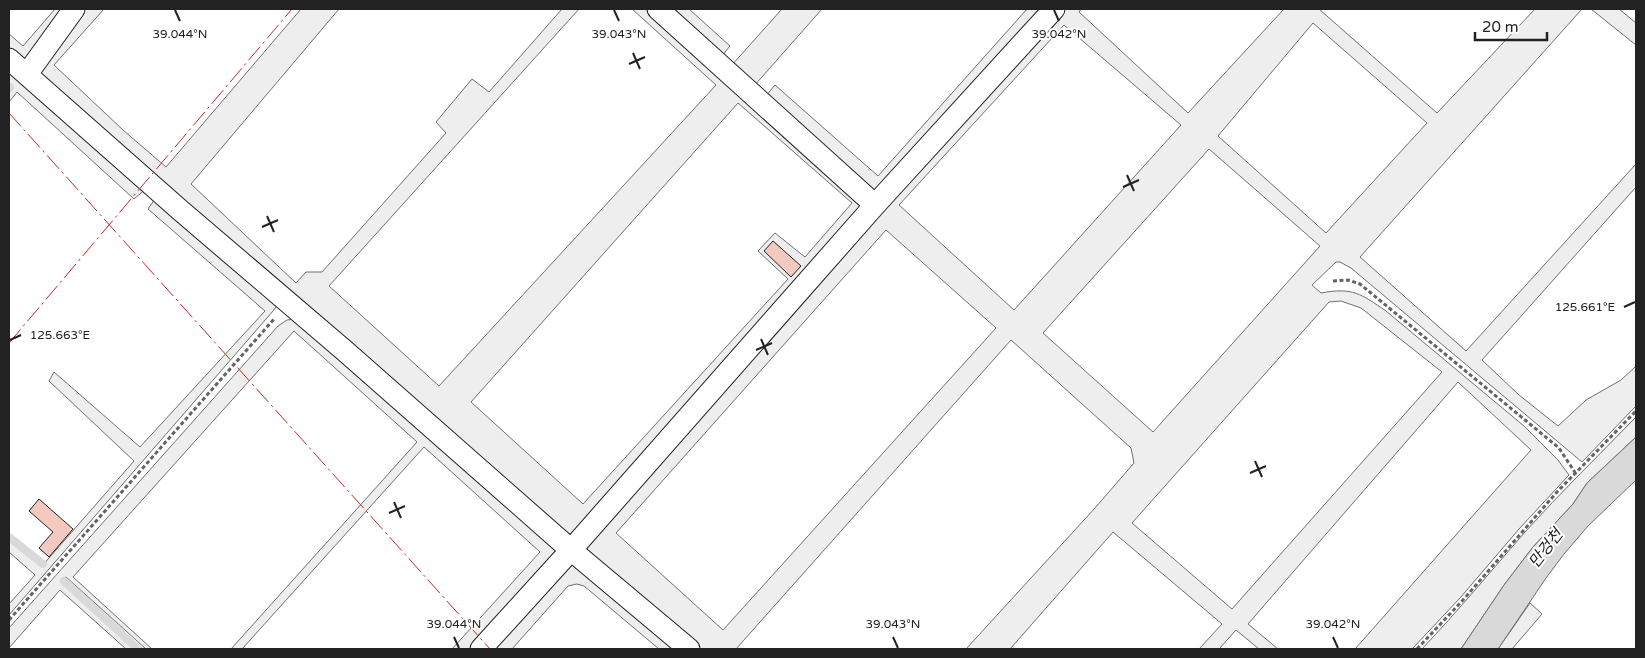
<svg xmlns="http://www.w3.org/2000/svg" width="1645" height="658" viewBox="0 0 1645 658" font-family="'Varela Round','Noto Sans KR',sans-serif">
<rect width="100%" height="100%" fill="#fff"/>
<path fill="#eee" stroke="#6f6f6f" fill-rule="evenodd" d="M55,9H68L24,61L9,53V34L23,46Z
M83,9H104L54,65L123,130L166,167L301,9H339L191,184L296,283L306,272H322L446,133L436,122L472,79L489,92L562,9H579L329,286L439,386L716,85L632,9H652L865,201L573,533L565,535L41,74L42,62ZM738,103L852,203L805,257L775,233L758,251L788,279L583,504L471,402Z
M668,9H689L730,46L721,57Z
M782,9H822L754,86L731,66Z
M1027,9H1045L880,188L874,190L867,187L765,97L775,85L878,176Z
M1063,9H1081L1079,12L1188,113L1284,9H1319L1437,113L1535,9H1582L1360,257L1466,351L1636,164V187L1482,360L1519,395L1558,426L1586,400L1621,380L1636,366V406L1582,462L1351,268L1340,262H1336L1312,285L1321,293C1353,287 1361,294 1386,311L1524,426L1558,460L1569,475L1519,529L1460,598L1412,649H1355L1531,450L1458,382L1248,624L1278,649H1259L1236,630L1219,649H1199L1222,624L1113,532L1010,649H966L1095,508L1134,463L1131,448L1011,340L736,649H695L590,555L587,549V544ZM1313,23L1427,123L1326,233L1218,136ZM1064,25L1181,125L1014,310L899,205ZM1209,149L1320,246L1153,432L1043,333ZM886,230L996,328L723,630L616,533ZM1341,301L1361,308L1442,372L1232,609L1132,523L1329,302Z
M1591,9H1619L1636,23V45Z
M9,70L147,188L134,199L17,92L9,102V92L12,87L9,84Z
M157,196L279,303L273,311L9,615V604L35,575L9,552V539L42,566L134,461L49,381L54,372L140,447L265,311L148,209Z
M296,319L555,542V554L474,649H452L540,552L424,447L242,649H231L417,442L294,331L73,577L152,649H146L66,577L62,579V583L135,649H126L60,590L9,648V628L278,326L287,320Z
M1636,417V437L1587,483L1573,504L1533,547L1504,585L1461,649H1422C1458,611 1491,571 1525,532C1561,492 1599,455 1636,417Z
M576,565L679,649H659L584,586L577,584L568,586L512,649H488L568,566Z
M1530,603L1542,614L1512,649H1498Z"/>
<path fill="#d9d9d9" stroke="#6f6f6f" d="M1636,437V480L1588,526L1564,554L1546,578L1498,649H1461L1504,585L1533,547L1573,504L1587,483Z"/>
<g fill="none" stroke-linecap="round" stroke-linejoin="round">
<path stroke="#d9d9d9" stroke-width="8" d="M9,89L10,87
M9,537L43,564
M64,581L138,649"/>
</g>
<path fill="#f3c9c0" stroke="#222" d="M773,241L801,266L791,277L764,251Z
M39,499L73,529L49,557L39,548L53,532L29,511Z"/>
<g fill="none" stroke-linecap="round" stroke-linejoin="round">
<g stroke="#222" stroke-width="23">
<path id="street" d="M658,9L875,205
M9,59L180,210L345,351L571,550L689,649
M27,74L74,9
M481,649L571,550L875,205L1054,9"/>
</g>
<path stroke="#646464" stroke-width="3" stroke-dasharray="4 2.5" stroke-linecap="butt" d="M1333,281L1348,280L1360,284L1559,448L1576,474
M9,620L274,319
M1417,649L1463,600L1557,492L1636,411"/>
<use href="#street" stroke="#fff" stroke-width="21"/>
<path stroke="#c62828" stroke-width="1" stroke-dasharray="18 4 2.5 4" stroke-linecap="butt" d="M9,113L490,649
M9,343L292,9"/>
</g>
<path fill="none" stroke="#222" stroke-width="2" d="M175,10L180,21M614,10L619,21M1054,10L1059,21M633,53L640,69M629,64L645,57M1127,175L1134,191M1123,187L1139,180M267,216L274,232M262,227L278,220M1624,307L1635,302M761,339L768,355M10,340L21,335M756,350L772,343M1255,461L1262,477M1250,473L1266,466M394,502L401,518M389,513L405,506M454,637L459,648M893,637L898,648M1333,637L1338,648"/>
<g text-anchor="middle" stroke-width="4" stroke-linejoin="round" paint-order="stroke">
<g font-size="16" font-style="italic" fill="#222" stroke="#fff">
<text transform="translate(1545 548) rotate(-52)" y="6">만겅천</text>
</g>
</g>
<g font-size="12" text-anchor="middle" fill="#222" stroke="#fff" stroke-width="4" stroke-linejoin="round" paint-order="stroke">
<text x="180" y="38">39.044°N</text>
<text x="619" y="38">39.043°N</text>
<text x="1059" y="38">39.042°N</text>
<text x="1585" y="311">125.661°E</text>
<text x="60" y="339">125.663°E</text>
<text x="454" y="628">39.044°N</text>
<text x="893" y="628">39.043°N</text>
<text x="1333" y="628">39.042°N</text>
</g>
<rect width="1645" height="658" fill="none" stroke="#222222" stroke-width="20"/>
<path d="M1475 32v8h72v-8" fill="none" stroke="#222222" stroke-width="2.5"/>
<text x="1482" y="32" font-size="15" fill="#222222" stroke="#ffffff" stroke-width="4" paint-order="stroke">20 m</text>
</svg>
